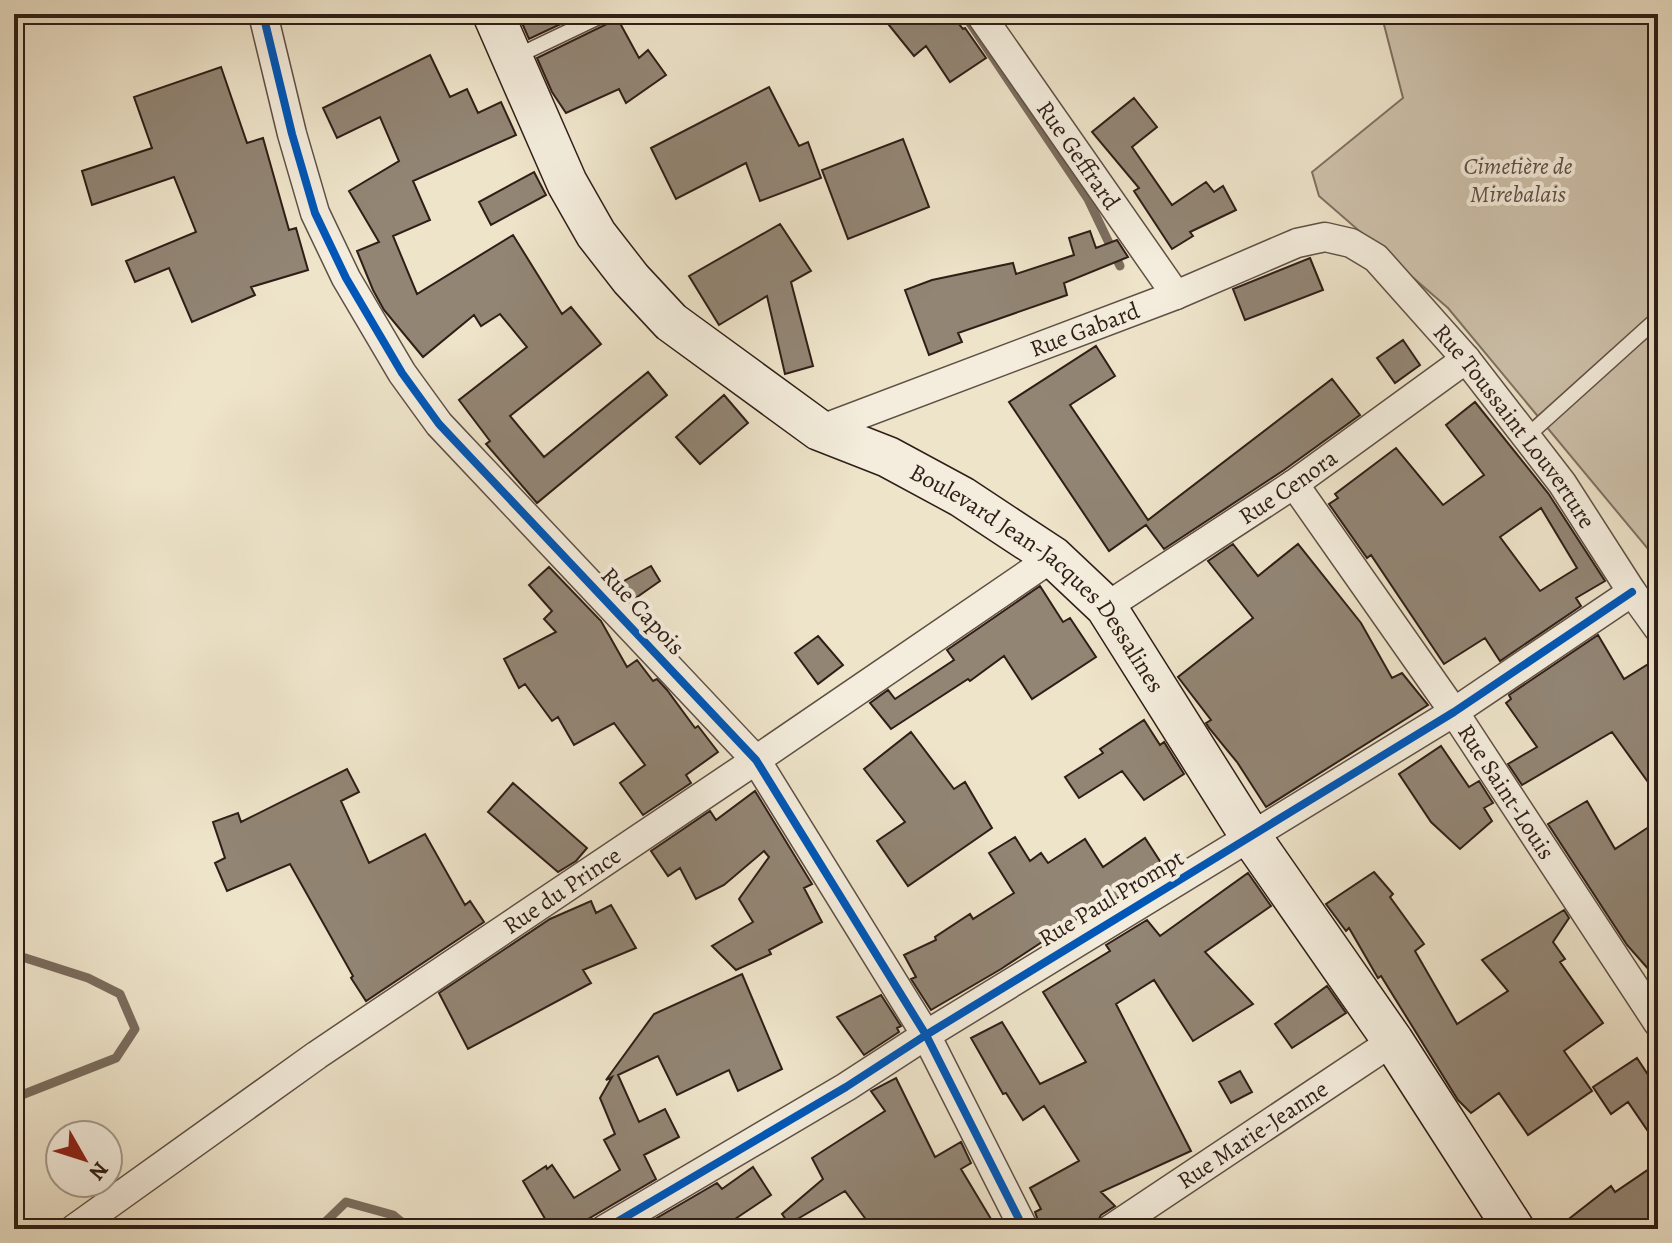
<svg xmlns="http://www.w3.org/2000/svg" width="1672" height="1243" viewBox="0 0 1672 1243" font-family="Alegreya,serif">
<rect width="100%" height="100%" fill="#eee4ca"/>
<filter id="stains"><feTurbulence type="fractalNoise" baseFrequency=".0025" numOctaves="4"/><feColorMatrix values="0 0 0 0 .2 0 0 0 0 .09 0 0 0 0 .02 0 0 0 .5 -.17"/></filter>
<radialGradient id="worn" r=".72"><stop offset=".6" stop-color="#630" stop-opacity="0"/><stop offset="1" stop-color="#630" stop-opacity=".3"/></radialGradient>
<path fill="#cec2ac" stroke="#7e7062" stroke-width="2" d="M1393,14H1658V542L1648,549L1448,308L1319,196L1312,172L1403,98L1382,17Z"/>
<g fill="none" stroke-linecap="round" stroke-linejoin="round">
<path stroke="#7b6d5e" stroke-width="9" d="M964,14L1088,199L1120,266
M14,951L16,955L88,978L120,994L135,1029L116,1058L14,1098
M318,1229L346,1202L393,1215L410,1229"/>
</g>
<path fill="#928574" stroke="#2f1e17" stroke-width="2" fill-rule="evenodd" d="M518,14H582L529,39Z
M615,14L639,58L648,50L666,75L626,103L619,89L566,113L552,92L537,58L609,23Z
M880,14H951L963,29L965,28L986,58L950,82L926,46L914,56Z
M430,55L450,97L467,89L478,113L501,102L516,135L413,181L430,220L393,236L417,294L513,235L562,314L571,307L601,344L510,416L544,457L648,372L667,395L537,503L486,444L490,441L459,400L527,347L500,314L481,326L474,315L423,357L384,310L373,290L357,251L379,242L349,191L399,161L380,117L337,138L323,108Z
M221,67L247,143L263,138L289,230L296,228L308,270L251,287L255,295L192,322L169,268L135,282L126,261L196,232L174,177L92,205L82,171L152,148L134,97Z
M769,87L799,146L808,142L821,178L760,201L746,163L676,199L651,148Z
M1134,98L1157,127L1132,147L1172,205L1206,182L1214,192L1223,186L1236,210L1190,232L1193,236L1172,249L1134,191L1139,188L1092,132Z
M903,139L929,207L848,239L822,170Z
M534,172L546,195L491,225L479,202Z
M780,224L811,271L791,282L813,366L785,374L767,296L719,325L689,276Z
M1090,231L1096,248L1117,240L1128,257L1064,283L1067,295L958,333L962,342L929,355L905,290L932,280L1013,263L1016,274L1074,255L1069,238Z
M1310,258L1323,290L1245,320L1233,289Z
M1403,340L1420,365L1395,383L1377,358Z
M1096,346L1115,376L1070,405L1148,520L1332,379L1360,415L1284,470L1164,549L1146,525L1109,551L1009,402Z
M724,395L748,423L700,464L676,437Z
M1475,402L1548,493L1605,581L1576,598L1581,606L1500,661L1485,638L1444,664L1371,555L1367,558L1329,504L1338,498L1335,494L1396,448L1443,505L1484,475L1446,425ZM1541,508L1577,568L1540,591L1500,537Z
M1233,544L1258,576L1298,544L1361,623L1392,678L1402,673L1428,705L1266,807L1237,762L1209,728L1206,723L1211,720L1178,677L1253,618L1208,561Z
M651,566L660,581L630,602L615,586Z
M549,567L601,621L627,667L637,660L653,681L657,679L667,690L695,728L698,726L718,752L686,775L691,783L643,815L620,783L645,765L614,723L574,745L558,717L552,721L525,684L519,688L504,659L556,632L544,619L552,611L529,585Z
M1040,586L1063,622L1070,618L1096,657L1032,699L1004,656L970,681L968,679L891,729L870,703L888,690L895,699L954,660L947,650Z
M1598,635L1624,679L1658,658V796L1612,732L1522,785L1508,764L1537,747L1506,703L1511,699L1509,695Z
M818,636L843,665L818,684L795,653Z
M1144,720L1160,745L1164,742L1184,774L1144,800L1122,771L1079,798L1065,777L1103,753L1100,749Z
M911,732L954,789L965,782L992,828L908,886L877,841L905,822L864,769Z
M1441,746L1469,787L1479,781L1493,803L1484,808L1492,821L1460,849L1431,822L1399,774Z
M347,769L359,792L341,801L369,863L425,834L465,905L470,901L484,922L366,1001L351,978L353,976L290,864L227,891L215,863L225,858L213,822L238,813L241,822Z
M513,783L587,848L576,861L558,872L488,812Z
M755,791L812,884L804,888L822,922L769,950L771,954L736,970L712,946L753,922L739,899L769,857L764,851L724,885L696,899L680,868L668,876L651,851L710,811L716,820Z
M1587,801L1615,849L1658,821V980L1627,945L1548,824Z
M1015,837L1030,861L1041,853L1048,863L1085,839L1103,867L1145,838L1165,869L1088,916L1086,913L1001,969L931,1010L911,979L916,977L904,955L936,940L935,937L970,914L973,919L1014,893L989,853Z
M1374,872L1393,894L1390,897L1424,944L1415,951L1457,1024L1508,991L1482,960L1564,910L1569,918L1553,942L1565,959L1560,962L1603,1023L1564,1051L1592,1091L1528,1135L1499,1093L1471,1113L1458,1100L1381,976L1378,978L1349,928L1346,931L1326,904Z
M1248,873L1271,906L1205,952L1253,1004L1193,1041L1154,980L1116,1004L1191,1151L1101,1192L1115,1206L1101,1215L1094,1229H1041L1035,1212L1041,1209L1030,1188L1079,1161L1044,1106L1023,1120L1006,1093L1003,1094L971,1038L1002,1022L1040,1084L1086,1062L1043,992L1110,951L1106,945L1147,920L1160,936Z
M591,901L596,913L611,905L636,948L583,970L591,983L468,1049L439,993L550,919Z
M742,974L782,1069L738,1091L729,1070L677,1095L658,1056L618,1075L639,1122L665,1109L679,1137L644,1155L656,1179L571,1229H551L523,1181L546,1166L547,1169L552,1165L574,1198L620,1170L604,1140L615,1134L600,1098L612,1077L606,1080L654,1014Z
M1327,986L1346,1013L1292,1048L1275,1024Z
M881,995L901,1026L897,1028L899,1032L864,1055L837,1017Z
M1637,1058L1658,1090V1146L1628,1102L1611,1114L1593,1087Z
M1240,1071L1252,1092L1231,1103L1219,1082Z
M896,1078L935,1157L961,1142L971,1163L961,1169L997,1229H873L845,1191L789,1224L782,1214L823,1179L812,1158L885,1111L871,1091Z
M1658,1163V1229H1556L1611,1186L1615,1192Z
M753,1167L771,1195L720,1229H638L717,1183L722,1189Z"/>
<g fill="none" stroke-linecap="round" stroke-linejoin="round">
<g stroke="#5f5044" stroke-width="17">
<path id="service" d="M513,58L605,14
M1526,437L1658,318"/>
</g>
<g stroke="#5f5044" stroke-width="31">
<g id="minor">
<path d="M263,14L292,134L315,213L346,278L402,373L439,424L756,760L926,1035L1024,1229"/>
<path id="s1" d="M980,14L1176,295"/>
<path id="s2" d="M819,430L1176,295L1297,243L1325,237L1351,243L1376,258L1466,359L1562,483L1632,592L1658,628"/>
<path id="s3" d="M1294,484L1454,712L1658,1023"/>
<path id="s4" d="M1106,607L1294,484L1466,359"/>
<path id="s5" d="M74,1229L317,1055L756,760L1053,557"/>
<path d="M605,1229L846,1087L926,1035L1454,712L1632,592"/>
<path id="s6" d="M1111,1229L1393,1041"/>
</g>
</g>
<g stroke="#2f1e17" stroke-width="43">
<g id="secondary">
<path id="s7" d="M493,14L567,183L596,234L631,279L671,322L819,430L888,457L962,497L1053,557L1106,607L1251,837L1393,1041L1514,1229"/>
</g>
</g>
<use href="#service" stroke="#f4eddd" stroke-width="14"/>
<use href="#minor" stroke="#f4eddd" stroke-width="28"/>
<use href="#secondary" stroke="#f4eddd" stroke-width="40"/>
<g stroke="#f4eddd" stroke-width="13">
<path id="cycleway" d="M263,14L292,134L315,213L346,278L402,373L439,424L756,760L926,1035L1024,1229
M605,1229L846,1087L926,1035L1454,712L1632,592"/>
</g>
<use href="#cycleway" stroke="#0057b8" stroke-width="8"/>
</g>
<g text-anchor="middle" stroke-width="8" stroke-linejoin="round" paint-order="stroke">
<g font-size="24" fill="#2f1e17" stroke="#f4eddd">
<text dy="8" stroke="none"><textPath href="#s1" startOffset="172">Rue Geffrard</textPath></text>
<text dy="8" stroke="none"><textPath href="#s2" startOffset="284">Rue Gabard</textPath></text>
<text dy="8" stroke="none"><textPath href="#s2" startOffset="816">Rue Toussaint Louverture</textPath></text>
<text dy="8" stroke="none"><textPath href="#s4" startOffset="218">Rue Cenora</textPath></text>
<text dy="8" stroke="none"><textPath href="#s7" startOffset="812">Boulevard Jean-Jacques Dessalines</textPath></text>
<text transform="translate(643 611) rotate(47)" y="8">Rue Capois</text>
<text dy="8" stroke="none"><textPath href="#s3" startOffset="374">Rue Saint-Louis</textPath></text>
<text dy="8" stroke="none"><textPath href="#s5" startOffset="594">Rue du Prince</textPath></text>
<text transform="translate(1111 898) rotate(-31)" y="8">Rue Paul Prompt</text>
<text dy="8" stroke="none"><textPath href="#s6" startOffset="170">Rue Marie-Jeanne</textPath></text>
</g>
<g font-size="24" font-style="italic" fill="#5f4f44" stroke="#f4eddd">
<text x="1518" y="174">Cimetière de<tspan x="1518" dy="28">Mirebalais</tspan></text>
</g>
</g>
<rect width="1672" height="1243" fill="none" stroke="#eee4ca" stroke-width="48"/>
<rect x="16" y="16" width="1640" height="1211" fill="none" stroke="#2f1e17" stroke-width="4"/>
<rect x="24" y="24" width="1624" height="1195" fill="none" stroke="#2f1e17" stroke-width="2"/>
<g transform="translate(84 1159) rotate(129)"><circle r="38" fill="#f4eddd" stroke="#a59a8e" stroke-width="2"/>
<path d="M0-6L14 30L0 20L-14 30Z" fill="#8f2418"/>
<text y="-12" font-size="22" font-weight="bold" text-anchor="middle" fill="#2f1e17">N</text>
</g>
<rect width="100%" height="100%" filter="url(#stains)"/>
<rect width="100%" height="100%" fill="url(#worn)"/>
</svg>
